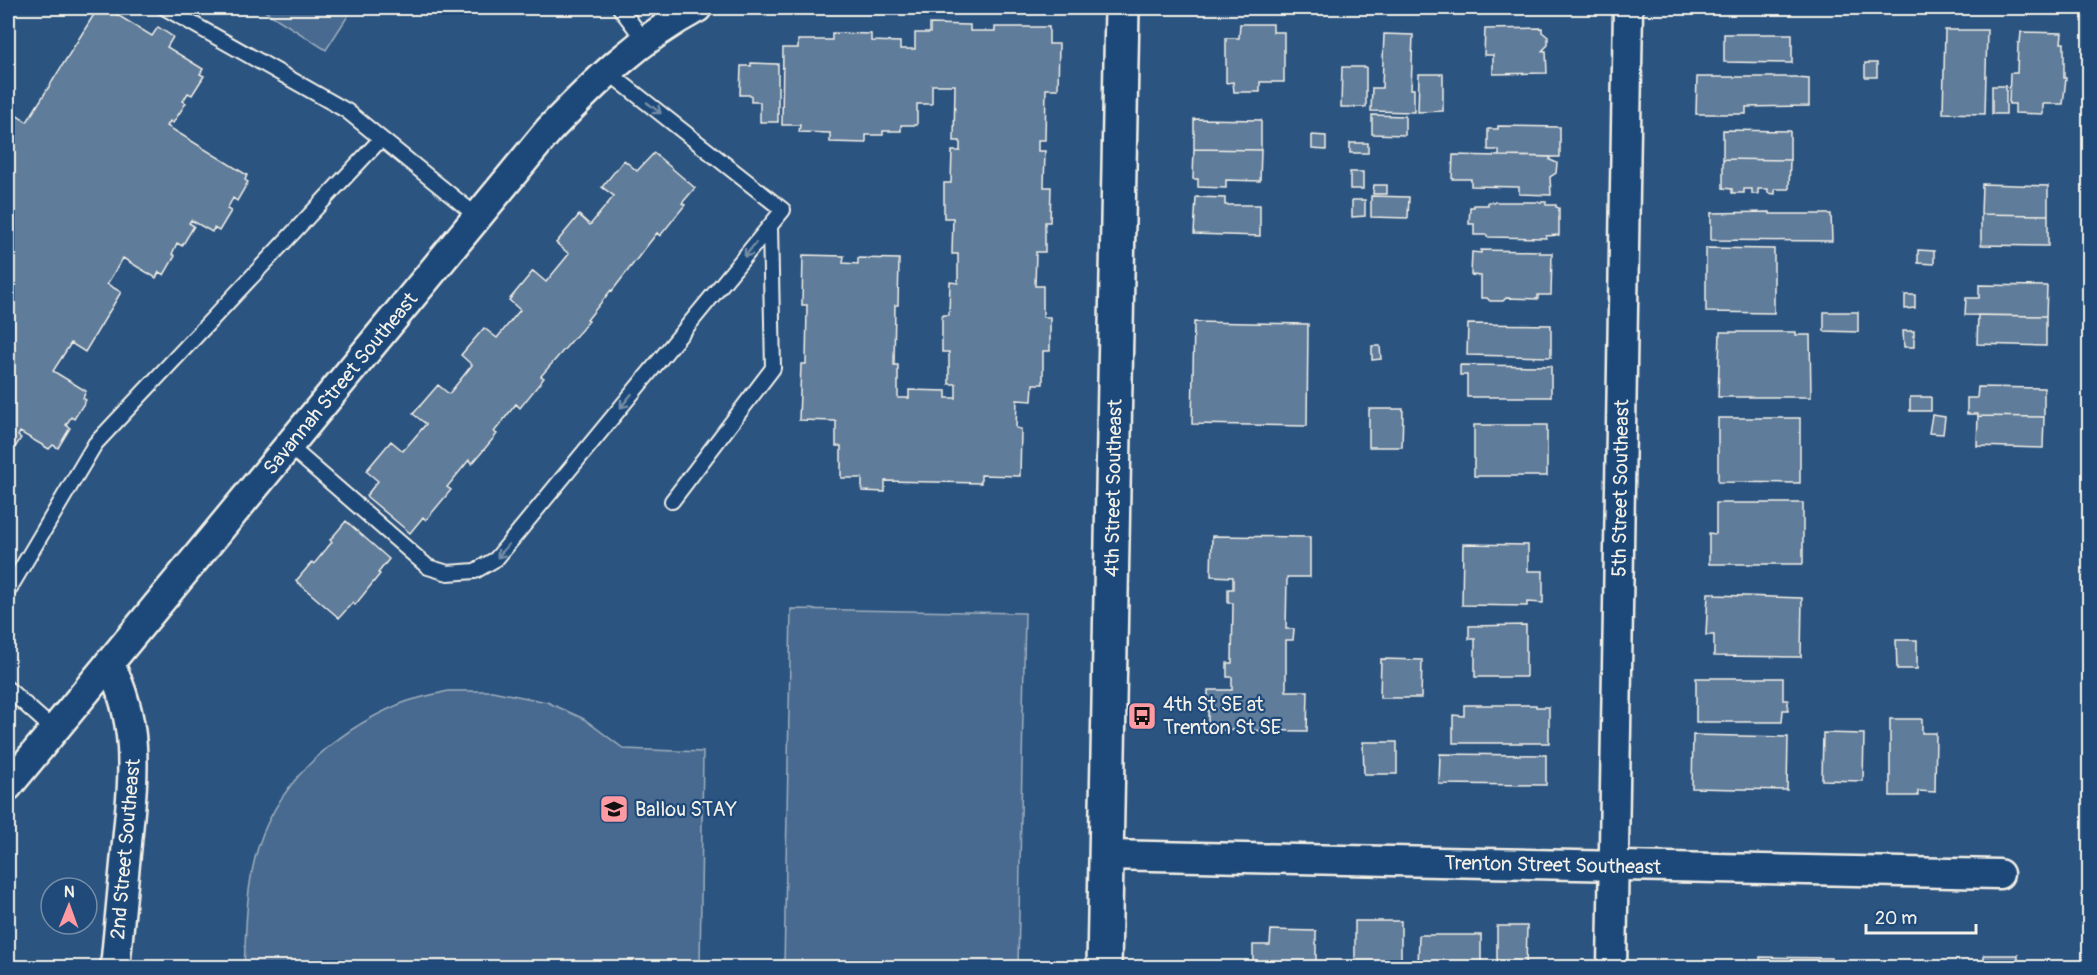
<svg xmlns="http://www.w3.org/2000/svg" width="2097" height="975" viewBox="0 0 2097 975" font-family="Pangolin,sans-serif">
<rect width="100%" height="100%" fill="#2c5481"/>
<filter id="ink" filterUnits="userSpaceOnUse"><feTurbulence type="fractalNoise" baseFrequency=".0167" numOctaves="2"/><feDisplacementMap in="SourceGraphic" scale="12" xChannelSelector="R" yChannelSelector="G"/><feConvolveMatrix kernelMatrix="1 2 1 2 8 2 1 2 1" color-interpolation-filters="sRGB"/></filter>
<g filter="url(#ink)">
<path fill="#496b90" stroke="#9eaebc" stroke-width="1.5" d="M260,8H353L326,50Z
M791,609L1025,613L1018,967H784Z
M448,691H492L547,702L584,719L624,749L703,752L700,967H244C246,932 246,893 255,858C273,786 333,732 400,704C415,698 433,695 448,691Z"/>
<path fill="#5e7b9a" stroke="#f4f1e8" stroke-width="1.5" d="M98,8H106L152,36L158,27L173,37L167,47L203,69L200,74L204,76L192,95L188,93L183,101L186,103L173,123L170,121L167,126L247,175L245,180L248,182L237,201L233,198L227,209L231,211L219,231L214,228L212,232L191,220L189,223L194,226L182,246L177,243L172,254L175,256L164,275L159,272L156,278L123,258L107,284L121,292L85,352L71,343L53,371L86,391L83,398L86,400L74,419L71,417L66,425L70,428L58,448L53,445L49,449L20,432L18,436L21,438L9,457L8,110L27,122Z
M930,24L970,25V31H995V27H1049V44H1059L1058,89H1046L1045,140H1038V151H1045L1044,187H1051L1050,222H1045V252H1036L1035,286H1043V317H1050V351H1043V384H1033L1032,401L1017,400L1016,428L1021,429L1020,476L981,475V483L885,481V492L862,491V478H841V446H836V421L799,420L801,364H806L807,305H802L803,255L844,256L843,263L858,264V258L899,259L898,305H895L894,365H898V398H909V390L946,391V398H956V384H949V352H942V315H949L950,282L958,283V254H952L953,218H944V183H951L952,151H960V141H954L955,85H932V104H917V125H901V131H883V135H866V143L830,142V133L799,132L800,125H782L783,48H798V40H832V33L871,34V41L900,42V49H915V33H930Z
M1240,24H1273V32H1284V82H1260V92H1234L1233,82L1226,83V38H1239Z
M1542,28V32L1548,37V45L1542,51H1546L1547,73L1493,74V55H1484L1485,29Z
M1945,30H1987L1985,114L1943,113Z
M2021,32L2062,33L2061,43H2064V78H2066L2063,104H2043V114L2015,113V104H2009L2010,73H2017L2018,43H2020Z
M1384,34L1413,35L1411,89H1414V112L1371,111L1372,88H1382Z
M1724,34H1792V63L1724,62Z
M751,63L778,64V122H760V102H751V95H740L741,66H751Z
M1865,63H1877V77H1865Z
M1342,67H1366V107H1341Z
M1419,74H1443V111L1418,112Z
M1697,77H1797V78L1809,79V106L1746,107V114H1696Z
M1992,86H2006V114H1992Z
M1372,115L1405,116V135L1372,134Z
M1194,119L1261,120V150L1194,149Z
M1498,126L1560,127V157L1499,156V150H1488V129H1498Z
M1723,130L1790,131V160L1723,159Z
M1312,135L1326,136V150L1312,149Z
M1350,143H1368V153H1350Z
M1194,149L1261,150L1260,181L1226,180V188L1198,187V179H1193Z
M654,153L695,188L682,203L685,205L660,236L657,233L612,291L611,290L587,320L589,321L541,376L544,378L520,408L516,404L494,432L497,434L472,464L469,460L447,487L451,490L426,520L423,517L410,533L366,496L378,481L366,471L391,441L403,451L426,424L413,414L438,385L449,394L472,365L461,355L484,328L497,338L520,310L509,300L533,271L546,282L569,254L556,243L579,215L590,225L614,196L602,187L624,160L637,171Z
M1453,155L1550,157V160L1557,163L1556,173L1550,177L1551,195L1519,194V187L1471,186V179H1452Z
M1723,159L1790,160L1789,189H1775V194L1768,193V189H1758V194H1752V189H1744V193H1732V189L1723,188Z
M1350,172H1363V189H1350Z
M1982,184L2048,186V215L1981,214Z
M1374,185H1387V194H1373Z
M1371,196L1409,197L1408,218L1371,217Z
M1196,197L1225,198V205H1260V236L1194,234Z
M1352,200H1365V216L1352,217Z
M1488,202H1546V205H1556V207L1559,208V235L1546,236V238L1487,237V235H1474V224H1469L1470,207H1474V205H1488Z
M1770,212V214H1831L1832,241L1711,240V213Z
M1981,214L2048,215V246L1981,245Z
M1706,248L1774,249V313L1706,312Z
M1481,250L1539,251V253H1552L1551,295H1538V299L1506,298L1503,301H1490L1487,298H1481V276L1471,275L1472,252L1481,253Z
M1918,250L1934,251V264L1918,263Z
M1979,285L2047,286L2046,316L1965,315L1966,298H1979Z
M1905,295H1915V308L1905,309Z
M1824,312H1858V332L1824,331Z
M1978,315L2046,316V346L1977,344Z
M1194,322L1308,324L1307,426L1192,424Z
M1468,324L1551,325V357L1467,355Z
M1903,331H1914V347H1904Z
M1720,332H1796V335H1810L1811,397H1718Z
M1372,346H1380L1381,359L1372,360Z
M1460,365L1551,366V397H1467V375H1460Z
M1978,387L2044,388V417L1978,416V414H1967V398H1977Z
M1910,397H1931V411H1910Z
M1369,409H1403L1402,447H1369Z
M1932,415L1945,417L1943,434L1929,433Z
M1978,416L2044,417L2043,448L1977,446Z
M1718,418H1800V483L1718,482Z
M1474,425H1547V476H1474Z
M1716,503H1803V564H1709V533L1716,534Z
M346,521L389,559L378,573L380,574L355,605L353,602L339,618L296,581L312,562L314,564L332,542L330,540Z
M1212,536L1310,537V577H1287L1286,629H1294L1293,640H1286V691H1308L1307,731L1208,730V690H1232V677H1227V663H1232L1233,603H1228V589H1233V577L1211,576Z
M1463,544L1528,545V571H1543V603L1527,602V606L1462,605Z
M1708,593H1715V595L1802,598L1801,657L1714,656V635H1706Z
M1526,625V677H1475V639H1469V626Z
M1896,640H1917V669H1897Z
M1381,659L1422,660L1421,698H1380Z
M1696,678H1783V700H1788V710H1783L1782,722H1696Z
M1464,705H1536V707H1549V743H1453V715L1464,716Z
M1890,719H1922V733H1936L1935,792L1918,791V796H1890Z
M1823,733L1864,734L1863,781L1822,780Z
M1693,735L1788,737L1787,790L1692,788Z
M1363,742H1397V774H1364Z
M1440,754L1546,755V785L1439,784Z
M1355,921H1401V968H1348V961H1355Z
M1497,926H1527L1526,968H1497Z
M1271,930L1316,931V968H1253V945H1270Z
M1419,935H1481V968H1418Z
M1984,955H2018V968H1984Z
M1760,957L1831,958V968H1760Z"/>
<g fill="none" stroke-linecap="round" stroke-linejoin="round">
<g stroke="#f4f1e8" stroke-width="18">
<path id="service" d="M165,8L347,111L478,217
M620,8L645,41
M289,446L428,567L448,573L475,571L496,559L783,210L608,72
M672,501L773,368L770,226
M8,591L95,444L381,139
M8,689L54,730"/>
</g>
<g stroke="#f4f1e8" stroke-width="33">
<g id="minor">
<path d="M109,663C141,724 133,779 127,843C123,885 119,926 115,968"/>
<path id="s1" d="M8,786L549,130C594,83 640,38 697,8"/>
<path id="s2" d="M1107,855L1999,874"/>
<path id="s3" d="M1612,968L1628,8"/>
</g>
</g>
<g stroke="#f4f1e8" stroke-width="38">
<g id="tertiary">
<path id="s4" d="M1104,968L1122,8"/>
</g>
</g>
<use href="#service" stroke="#1f4a7a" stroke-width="14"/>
<use href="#minor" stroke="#1f4a7a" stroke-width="28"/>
<use href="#tertiary" stroke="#1f4a7a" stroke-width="33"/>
</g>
<defs><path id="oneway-shaft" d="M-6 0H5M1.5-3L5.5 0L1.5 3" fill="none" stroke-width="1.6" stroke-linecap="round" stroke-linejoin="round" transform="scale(1.5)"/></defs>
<g stroke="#748da6">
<use href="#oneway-shaft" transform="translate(654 108) rotate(38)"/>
<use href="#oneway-shaft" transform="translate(750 250) rotate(129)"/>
<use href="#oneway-shaft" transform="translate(626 401) rotate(129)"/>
<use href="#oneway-shaft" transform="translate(503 551) rotate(130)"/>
</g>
</g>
<defs>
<g id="bus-square" transform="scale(1.5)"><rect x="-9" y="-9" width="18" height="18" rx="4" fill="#ff9aa2" stroke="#1f4a7a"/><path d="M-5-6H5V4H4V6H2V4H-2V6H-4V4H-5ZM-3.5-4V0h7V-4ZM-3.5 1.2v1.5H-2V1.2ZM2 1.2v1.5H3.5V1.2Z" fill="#111"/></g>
<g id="school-square" transform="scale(1.5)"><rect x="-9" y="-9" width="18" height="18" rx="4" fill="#ff9aa2" stroke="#1f4a7a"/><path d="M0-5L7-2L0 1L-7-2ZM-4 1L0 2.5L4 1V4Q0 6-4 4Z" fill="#111"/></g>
</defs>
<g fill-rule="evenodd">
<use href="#bus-square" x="1142" y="716"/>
<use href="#school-square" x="614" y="809"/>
</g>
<g text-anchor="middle" stroke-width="4.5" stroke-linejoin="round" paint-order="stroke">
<g font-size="20" fill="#f4f1e8" stroke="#1f4a7a">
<text dy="7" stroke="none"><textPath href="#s1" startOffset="522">Savannah Street Southeast</textPath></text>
<text dy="7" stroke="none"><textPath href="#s3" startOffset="480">5th Street Southeast</textPath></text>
<text dy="7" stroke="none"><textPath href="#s4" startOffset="480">4th Street Southeast</textPath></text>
<text transform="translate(125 849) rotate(-85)" y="7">2nd Street Southeast</text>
<text dy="7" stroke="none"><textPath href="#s2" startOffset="446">Trenton Street Southeast</textPath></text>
</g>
<g font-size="20" fill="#f4f1e8" stroke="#1f4a7a" text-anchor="start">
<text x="1163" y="711">4th St SE at<tspan x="1163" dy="23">Trenton St SE</tspan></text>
<text x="635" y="816">Ballou STAY</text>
</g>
</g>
<rect width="2097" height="975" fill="none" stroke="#1f4a7a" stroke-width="30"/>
<rect x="15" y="15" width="2067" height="945" fill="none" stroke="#f4f1e8" stroke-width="2" filter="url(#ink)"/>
<g transform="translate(69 906) rotate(1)"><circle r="28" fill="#1f4a7a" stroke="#748da6" stroke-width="1.5"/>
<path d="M0-4.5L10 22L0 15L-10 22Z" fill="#ff9aa2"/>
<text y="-9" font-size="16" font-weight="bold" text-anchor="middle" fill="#f4f1e8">N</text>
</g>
<path d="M1866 924v9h110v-9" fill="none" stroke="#f4f1e8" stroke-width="3"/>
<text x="1875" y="924" font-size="18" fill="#f4f1e8" stroke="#1f4a7a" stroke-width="4.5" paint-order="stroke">20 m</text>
</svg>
